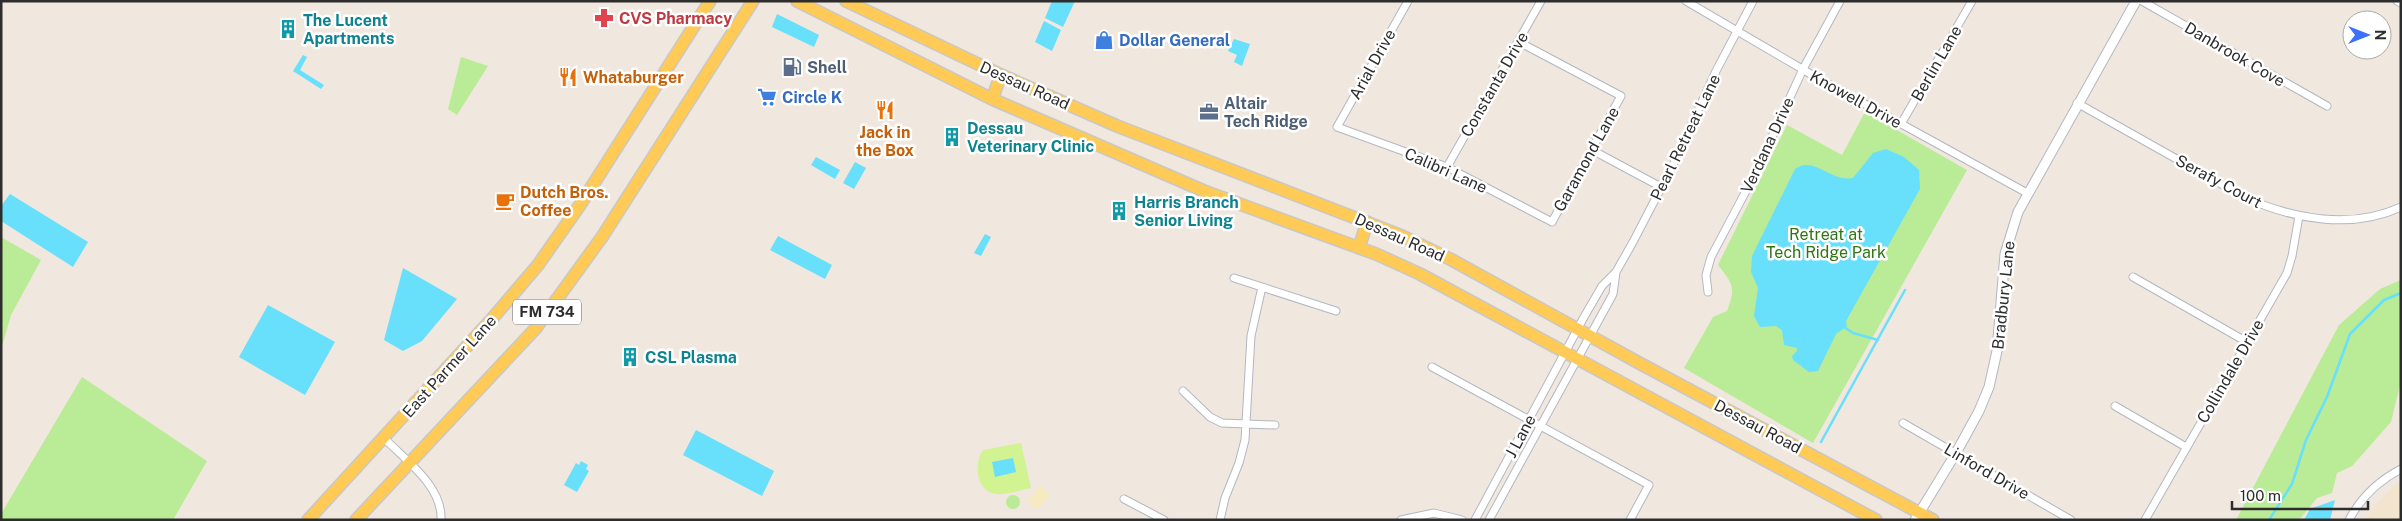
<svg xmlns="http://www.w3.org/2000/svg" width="2402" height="521" viewBox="0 0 2402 521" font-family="'Public Sans',sans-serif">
<rect width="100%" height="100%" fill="#f0e7df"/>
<path fill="#f3e4cd" d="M2401,483V520H2365L2377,503L2395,485Z"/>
<path fill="#baeb96" d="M461,57L488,66L457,115L448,109Z
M1865,112L1967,170L1813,443L1684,368L1713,317L1727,311C1736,287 1733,284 1718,265L1787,125L1842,155Z
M1,237L41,260L11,315L1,350Z
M2401,280V381L2391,422L2352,466L2337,473L2332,493L2317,498L2299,520H2236L2339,325L2380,289Z
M82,377L207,461L173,520H1V514Z
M1006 502a7 7 0 1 1 14 0a7 7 0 1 1-14 0Z"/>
<path fill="#f7eac0" d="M1040,486L1050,495L1037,510L1027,501Z"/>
<path fill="#d1f391" d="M1021,443L1031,488C1020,490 1006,495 996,494C975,491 974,463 983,450Z"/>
<path fill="#68dffb" d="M1052,1H1075L1063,27L1045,18Z
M777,14L819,35L814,47L772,27Z
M1044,21L1061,30L1052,51L1035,42Z
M1234,39L1250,44L1242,66L1234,62L1237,55L1228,51Z
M303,55L307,57L300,70L324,85L321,89L293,71Z
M1886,149L1904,157L1919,170L1920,189L1846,321L1847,326L1836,334L1818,371L1809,372L1793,360L1792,356L1797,351V348L1784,345L1782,330L1776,326L1760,327L1754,316L1758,288L1751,272L1752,256L1795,169C1813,155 1832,183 1853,178L1873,153Z
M816,157L840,170L835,179L811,165Z
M855,162L866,168L854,189L843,183Z
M10,194L88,242L73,267L1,221V206Z
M985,234L991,237L981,256L974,253Z
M778,236L832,265L825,279L770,250Z
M403,268L457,299L422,341L403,351L384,340Z
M268,305L335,342L305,395L239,357Z
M696,430L774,471L762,496L683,455Z
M1013,458L1016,472L995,477L992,462Z
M581,461L588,465L586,469L589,471L577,492L564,485L576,463L579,465Z
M2335,500L2330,520H2304L2310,509Z"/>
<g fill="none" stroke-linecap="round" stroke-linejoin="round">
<path stroke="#68dffb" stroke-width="2.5" d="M1844,327L1853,333L1878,340
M1821,442L1905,290
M2269,520L2292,484L2306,440L2327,397L2350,334L2384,300L2401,293"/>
<g stroke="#b3b7c2" stroke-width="9">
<path id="minor" d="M1408,1L1337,127L1447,167L1552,222L1621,96L1519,42
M1686,1L1814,76L2027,193
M2142,1L2327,106
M2397,1L2401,3
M2077,103L2246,198C2294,219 2351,230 2401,207
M1901,124L1972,1
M1592,150L1661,187
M1447,167L1541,1
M2133,277L2247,342
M1234,278L1336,311
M1708,292L1706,275L1711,257L1755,174L1803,69L1840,1
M1432,367L1649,485L1630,520
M1183,391L1210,417L1222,423L1275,425
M2115,406L2186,447
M1903,423L2071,520
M384,438C405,460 443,486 441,520
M1124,499L1164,520
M1220,520L1225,498L1239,463L1245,440L1251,336L1262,287
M1401,520L1434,513L1462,520
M1475,520L1584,317L1602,286L1616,272L1633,242L1673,165L1716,71L1753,1
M1489,520L1613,294L1616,272
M2145,520L2287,273L2292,256L2299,216
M2349,520C2361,497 2378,481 2401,469"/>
</g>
<g stroke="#b3b7c2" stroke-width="11">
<path id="tertiary" d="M1915,520L1956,453L1979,411L1989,387L1997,351L2005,254L2018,212L2136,1"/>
</g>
<g stroke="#c8c8c8" stroke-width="14">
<path id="primary" d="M797,1L992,99L1204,191L1376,254L1420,274L1876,520
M846,1L1001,75L1117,126L1402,236L1452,260L1641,364L1933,520
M992,99L1001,75
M1359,248L1367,222
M308,520L491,320L538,265L580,205L710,1
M356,520L536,328L602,237L753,1"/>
</g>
<use href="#minor" stroke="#fff" stroke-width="7"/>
<use href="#tertiary" stroke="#fff" stroke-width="9"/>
<use href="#primary" stroke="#ffca55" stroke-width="11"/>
</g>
<defs>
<g id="pharmacy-bare" transform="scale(1.5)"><path d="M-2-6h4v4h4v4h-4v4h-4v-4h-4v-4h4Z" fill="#e0444e" stroke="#fff" stroke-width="2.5" paint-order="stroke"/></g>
<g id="building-bare" transform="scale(1.5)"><path d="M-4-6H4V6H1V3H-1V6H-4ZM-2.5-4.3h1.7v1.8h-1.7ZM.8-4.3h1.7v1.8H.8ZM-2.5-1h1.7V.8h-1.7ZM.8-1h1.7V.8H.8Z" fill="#0f9aa8" stroke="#fff" stroke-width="2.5" paint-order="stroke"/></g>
<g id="shop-bare" transform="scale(1.5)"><path d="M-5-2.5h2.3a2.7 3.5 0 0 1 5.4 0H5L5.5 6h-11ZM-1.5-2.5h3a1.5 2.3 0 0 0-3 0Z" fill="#3f7fe0" stroke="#fff" stroke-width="2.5" paint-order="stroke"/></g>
<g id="fuel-bare" transform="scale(1.5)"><path d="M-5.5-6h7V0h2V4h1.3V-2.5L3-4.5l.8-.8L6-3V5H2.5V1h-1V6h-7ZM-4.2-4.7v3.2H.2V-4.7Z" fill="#5c6f8a" stroke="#fff" stroke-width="2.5" paint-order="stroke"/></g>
<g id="restaurant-bare" transform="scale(1.5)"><path d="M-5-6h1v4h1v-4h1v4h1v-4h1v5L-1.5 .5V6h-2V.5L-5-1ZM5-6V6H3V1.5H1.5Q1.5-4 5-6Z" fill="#e8710a" stroke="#fff" stroke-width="2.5" paint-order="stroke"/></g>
<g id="supermarket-bare" transform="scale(1.5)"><path d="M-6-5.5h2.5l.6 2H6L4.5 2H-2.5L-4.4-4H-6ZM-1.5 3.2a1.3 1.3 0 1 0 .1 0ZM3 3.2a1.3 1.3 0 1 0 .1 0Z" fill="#3f7fe0" stroke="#fff" stroke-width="2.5" paint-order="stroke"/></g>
<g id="office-bare" transform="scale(1.5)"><path d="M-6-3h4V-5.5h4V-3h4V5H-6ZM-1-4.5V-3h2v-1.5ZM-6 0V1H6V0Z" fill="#5c6f8a" stroke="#fff" stroke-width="2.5" paint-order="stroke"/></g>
<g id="cafe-bare" transform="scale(1.5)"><path d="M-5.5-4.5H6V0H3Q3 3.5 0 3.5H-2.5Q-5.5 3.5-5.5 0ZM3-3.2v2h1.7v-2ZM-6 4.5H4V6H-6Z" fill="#e8710a" stroke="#fff" stroke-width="2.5" paint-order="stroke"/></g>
</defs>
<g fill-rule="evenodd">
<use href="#pharmacy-bare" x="604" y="18"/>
<use href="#building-bare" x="288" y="29"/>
<use href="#shop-bare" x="1104" y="40"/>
<use href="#fuel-bare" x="792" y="67"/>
<use href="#restaurant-bare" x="568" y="77"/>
<use href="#supermarket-bare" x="767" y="97"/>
<use href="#restaurant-bare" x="885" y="110"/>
<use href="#office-bare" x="1209" y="112"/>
<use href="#building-bare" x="952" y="137"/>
<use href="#cafe-bare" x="505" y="201"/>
<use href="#building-bare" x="1119" y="211"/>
<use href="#building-bare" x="630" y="357"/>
</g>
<g text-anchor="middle" stroke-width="5" stroke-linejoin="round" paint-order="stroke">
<rect fill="#fff" stroke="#6c6c6c" stroke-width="1" x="513" y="299.5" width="68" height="25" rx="4"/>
<g font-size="15" font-weight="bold" fill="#2d2d2d">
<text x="547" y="317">FM 734</text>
</g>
<g font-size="16" font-weight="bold" fill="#be3a42" stroke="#fff" text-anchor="start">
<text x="619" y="24">CVS Pharmacy</text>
</g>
<g font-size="16" font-weight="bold" fill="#0d838f" stroke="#fff" text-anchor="start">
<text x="303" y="26">The Lucent<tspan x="303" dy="18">Apartments</tspan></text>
<text x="967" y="134">Dessau<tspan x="967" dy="18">Veterinary Clinic</tspan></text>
<text x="1134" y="208">Harris Branch<tspan x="1134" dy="18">Senior Living</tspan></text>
<text x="645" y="363">CSL Plasma</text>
</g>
<g font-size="16" font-weight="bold" fill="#366cbe" stroke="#fff" text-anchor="start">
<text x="1119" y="46">Dollar General</text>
<text x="782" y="103">Circle K</text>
</g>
<g font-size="16" fill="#2d2d2d" stroke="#fff">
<text transform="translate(2235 54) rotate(30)" y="6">Danbrook Cove</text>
<text transform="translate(1936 63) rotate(-60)" y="6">Berlin Lane</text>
<text transform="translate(1372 64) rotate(-61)" y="6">Arial Drive</text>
<text transform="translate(1494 84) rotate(-60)" y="6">Constanta Drive</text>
<text transform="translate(1025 85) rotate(24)" y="6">Dessau Road</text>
<text transform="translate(1856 99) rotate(29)" y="6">Knowell Drive</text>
<text transform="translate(1685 137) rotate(-64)" y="6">Pearl Retreat Lane</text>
<text transform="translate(1767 145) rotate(-65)" y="6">Verdana Drive</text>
<text transform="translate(1586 159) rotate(-61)" y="6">Garamond Lane</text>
<text transform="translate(1446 170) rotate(24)" y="6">Calibri Lane</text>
<text transform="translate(2219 181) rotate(28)" y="6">Serafy Court</text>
<text transform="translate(1400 237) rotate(24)" y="6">Dessau Road</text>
<text transform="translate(2003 295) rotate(-84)" y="6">Bradbury Lane</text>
<text transform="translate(449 366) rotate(-48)" y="6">East Parmer Lane</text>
<text transform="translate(2230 371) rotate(-60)" y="6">Collindale Drive</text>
<text transform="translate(1758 426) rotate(28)" y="6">Dessau Road</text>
<text transform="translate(1520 436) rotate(-62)" y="6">J Lane</text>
<text transform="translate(1987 471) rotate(30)" y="6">Linford Drive</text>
</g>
<g font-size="16" font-weight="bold" fill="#4e5e75" stroke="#fff" text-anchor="start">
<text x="807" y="73">Shell</text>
<text x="1224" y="109">Altair<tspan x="1224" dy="18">Tech Ridge</tspan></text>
</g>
<g font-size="16" font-weight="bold" fill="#c56008" stroke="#fff" text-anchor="start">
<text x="583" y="83">Whataburger</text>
<text x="885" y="138" text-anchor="middle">Jack in<tspan x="885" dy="18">the Box</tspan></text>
<text x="520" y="198">Dutch Bros.<tspan x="520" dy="18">Coffee</tspan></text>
</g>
<g font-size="16" fill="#2f7513" stroke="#fff">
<text x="1826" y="240">Retreat at<tspan x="1826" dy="18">Tech Ridge Park</tspan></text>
</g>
</g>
<rect width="2402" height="521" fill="none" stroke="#2d2d2d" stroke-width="5"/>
<g transform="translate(2367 35) rotate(90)"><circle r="24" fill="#ffffff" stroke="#ababab"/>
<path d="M0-4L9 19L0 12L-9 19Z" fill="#3d70ff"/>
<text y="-8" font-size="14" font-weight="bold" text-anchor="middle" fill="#2d2d2d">N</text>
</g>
<path d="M2232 501v8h136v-8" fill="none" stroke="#2d2d2d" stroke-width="2.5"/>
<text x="2240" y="501" font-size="15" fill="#2d2d2d" stroke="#ffffff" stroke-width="4" paint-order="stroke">100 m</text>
</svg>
